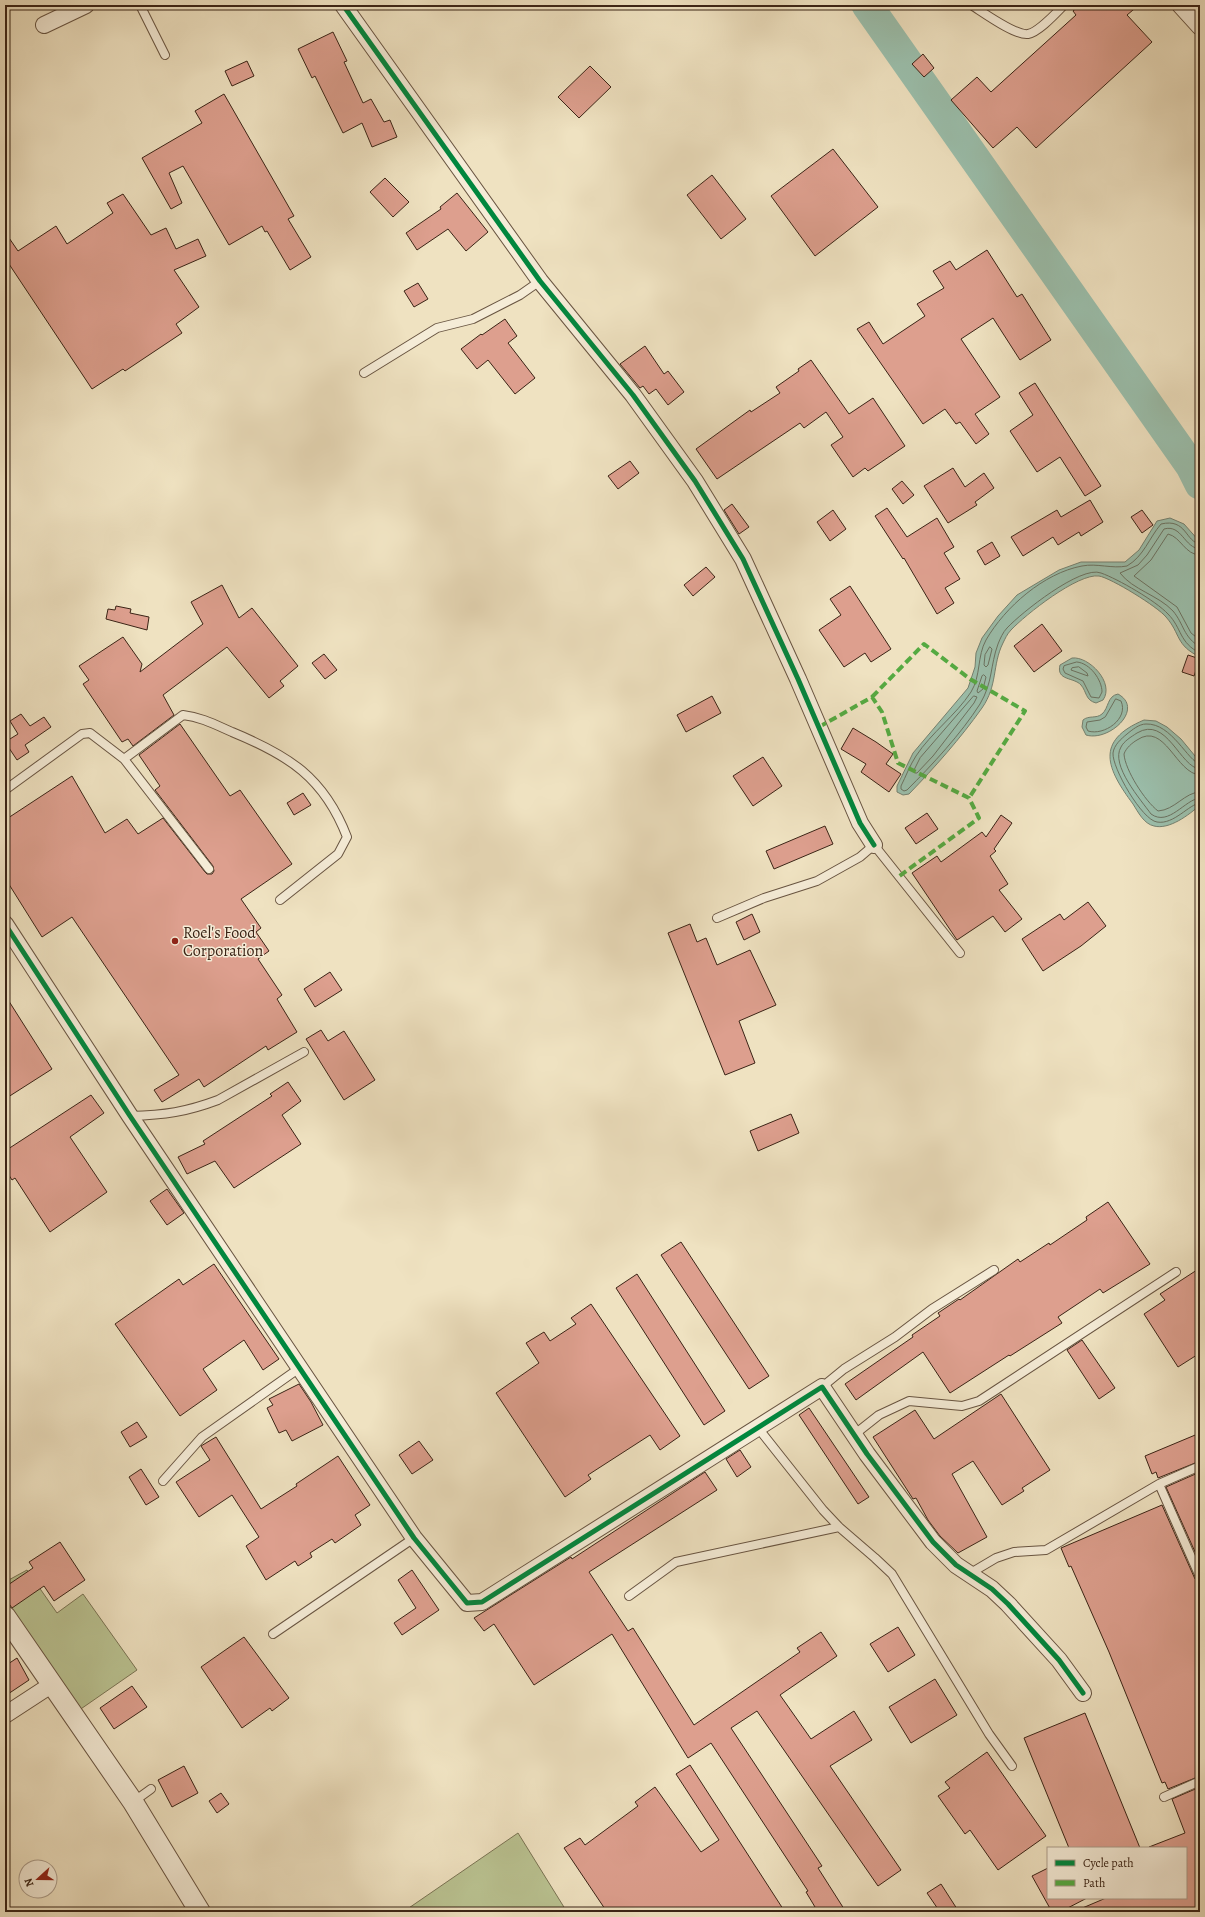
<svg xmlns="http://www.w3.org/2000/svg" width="1205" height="1917" viewBox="0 0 1205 1917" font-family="Alegreya,serif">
<rect width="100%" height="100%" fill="#efe2c1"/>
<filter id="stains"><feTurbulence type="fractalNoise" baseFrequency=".005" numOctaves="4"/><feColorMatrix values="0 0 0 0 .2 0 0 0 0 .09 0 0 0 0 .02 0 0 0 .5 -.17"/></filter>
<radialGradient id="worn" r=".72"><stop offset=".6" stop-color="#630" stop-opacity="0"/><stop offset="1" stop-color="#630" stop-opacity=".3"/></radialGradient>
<path fill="#bac392" stroke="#7a7454" d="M27,1570L57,1613L83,1594L137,1670L75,1713L5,1606V1582Z
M518,1833L567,1912H403Z"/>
<path fill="#9bbfac" stroke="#758170" d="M1170,518L1184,524L1200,542V657C1175,645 1181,634 1166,617C1158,607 1111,578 1099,576C1078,573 1025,615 1011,630C1007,634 1005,639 1003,643C992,665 998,685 982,708C960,739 935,767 909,794L903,795L897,792V786L913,753L968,688L975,667L976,653L982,638L998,616L1017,595L1059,570L1081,562H1125L1139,550L1157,521Z
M1072,658C1089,656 1115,683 1103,700L1096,703C1085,700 1087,692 1081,685C1074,677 1056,681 1060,665Z
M1118,694C1145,709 1109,742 1086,735L1082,727L1083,720C1089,715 1096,719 1102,714C1109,708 1107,696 1118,694Z
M1144,720L1156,721L1167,727L1181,739L1200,762V805C1189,815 1169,830 1154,826C1144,824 1138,812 1133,804C1107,769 1094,741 1144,720Z"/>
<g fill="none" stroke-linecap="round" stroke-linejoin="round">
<path stroke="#6b7261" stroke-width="1" d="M1200,544C1185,542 1187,518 1161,524C1149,538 1144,556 1127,566C1112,569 1097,563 1082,566C1044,573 1005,607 986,640C977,656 981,676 971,692C956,715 931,733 916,756C910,765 906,776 901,786V789L904,791L907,790C932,765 961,734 980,704C993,682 990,666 998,644C1000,639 1003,632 1007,628C1021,613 1081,565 1101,573C1118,579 1156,601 1168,614C1182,628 1179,643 1200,653
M1200,549C1184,548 1182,524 1164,529L1147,555L1138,565L1120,573C1133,590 1158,595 1173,611C1184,624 1183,637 1200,647
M1200,555C1185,555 1181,537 1168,534L1151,560L1134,576L1177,607L1191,633L1200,640
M990,647L992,649L988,665L986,667L984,665L985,655Z
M1077,662C1090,663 1102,680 1102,692L1099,698L1091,697L1083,681L1065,673L1063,669L1064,666Z
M1079,667L1087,673L1088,676L1071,670L1072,668Z
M984,675L986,677L983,689L978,693L977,691L982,676Z
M974,696L977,697L974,703L933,756L917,773H915L914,770L920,758Z
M1116,699L1121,701C1129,719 1104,736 1088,731L1086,727L1087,722L1100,720L1105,717Z
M1200,764C1188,762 1172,723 1146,724C1139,724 1132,730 1127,734C1121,739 1114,745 1113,753C1112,768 1142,820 1157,822C1174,825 1189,804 1200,803
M1200,769C1180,768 1167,715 1137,733C1131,737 1124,741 1121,747C1110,765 1141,800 1151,814C1169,827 1185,799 1200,798
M1200,775C1176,774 1165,721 1137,740C1132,743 1126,748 1124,754C1125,770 1145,801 1158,811C1175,810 1185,792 1200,792"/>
<path stroke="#9bbfac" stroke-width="31" d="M867,5L1191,466L1200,484"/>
</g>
<path fill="#dd9f8e" stroke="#3b2416" d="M1080,5H1139L1127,15L1152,42L1036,148L1017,127L993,148L951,100L977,77L991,92L1076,15L1073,11Z
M333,32L347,61L344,62L363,103L371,99L384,122L390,120L397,137L372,147L362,123L343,133L315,76L312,78L298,49Z
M923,54L934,68L924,77L912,64Z
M247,61L254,76L232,86L225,71Z
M590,66L611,87L579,118L558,97Z
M224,94L294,216L288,219L311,257L290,270L267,231L265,232L262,226L229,245L183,166L169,173L182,203L171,209L142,158L202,123L195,111Z
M833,149L878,207L815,256L771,196Z
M712,175L746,219L721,239L687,195Z
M385,178L409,202L393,217L370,192Z
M457,193L488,232L466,251L448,229L417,250L406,233L441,209L440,207Z
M123,194L151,235L166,228L176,249L198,239L206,256L174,270L199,307L176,324L182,333L125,371L123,369L92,389L5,258V232L18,251L56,226L67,244L113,213L107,203Z
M987,250L1017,297L1022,294L1051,340L1020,360L993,318L961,339L1000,397L975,414L989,434L976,444L960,422L956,424L945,409L923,424L857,329L869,322L883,344L925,316L917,304L944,288L933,271L950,261L956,270Z
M418,283L428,299L414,307L404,291Z
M505,319L517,336L508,343L535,378L515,394L488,360L477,369L461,349L481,334L482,335Z
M645,346L664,374L668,371L684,392L668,405L656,389L649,394L643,386L640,388L620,364Z
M811,360L849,414L873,398L905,446L868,471L865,468L853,477L831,445L843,437L826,412L804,428L800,423L717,479L696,449L750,410L751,412L780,393L776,387L799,371L798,369Z
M1035,383L1101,486L1085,496L1060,457L1037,472L1010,431L1033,415L1019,393Z
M630,461L639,473L618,489L608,476Z
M953,468L965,487L984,473L994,488L975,502L977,505L948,523L924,486Z
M902,481L914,495L903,504L892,489Z
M1090,500L1103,522L1081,536L1079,532L1058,545L1053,537L1023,556L1011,537L1057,510L1061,517Z
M732,504L749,527L739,534L724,510Z
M887,508L907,537L937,518L954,547L944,553L960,579L945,588L954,603L937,614L904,558L903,559L875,516Z
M833,510L846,529L830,541L817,522Z
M1142,510L1153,525L1142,533L1131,517Z
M992,542L1000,556L985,565L977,551Z
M706,567L715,577L693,596L684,585Z
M222,585L239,618L252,608L298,666L280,681L284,686L269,698L227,647L163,695L174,715L133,746L128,739L122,742L83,684L89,680L79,666L123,637L142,664L140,672L203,624L191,602Z
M850,586L891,649L871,662L865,653L844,667L819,630L841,615L830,599Z
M116,606L131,609L130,613L149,617L147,630L106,619L108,609L115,610Z
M1042,624L1062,651L1034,672L1014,646Z
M324,654L337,670L325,679L312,663Z
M1188,655L1200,659L1194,676L1182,672Z
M712,696L721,713L686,732L677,715Z
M21,714L30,726L44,717L51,727L25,745L29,752L17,760L5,742L18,734L10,721Z
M180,724L230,796L240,790L292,864L241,899L261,928L256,932L269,951L258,959L282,995L277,999L297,1032L268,1050L266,1046L204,1087L199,1079L162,1102L154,1090L179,1075L72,917L42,937L5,878V820L72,776L105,833L127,819L138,834L163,818L205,872L207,874H212L214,871L213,866L155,790L160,786L139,755Z
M853,728L876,742L893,754L886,764L901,774L889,792L861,772L866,764L841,749Z
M763,757L782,786L753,806L733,776Z
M303,793L311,805L294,815L287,803Z
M927,813L938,829L916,844L905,828Z
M1001,815L1012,823L994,849L996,851L990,856L1008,884L999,890L1022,919L1005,932L993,916L957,940L912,873L937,856L941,862L982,832L986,837Z
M825,826L833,844L774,869L766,851Z
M1088,902L1106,926L1081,946L1043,971L1022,939L1060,914L1064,920Z
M752,914L760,932L744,940L736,922Z
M690,924L697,942L706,938L717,965L750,950L776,1005L739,1021L755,1063L725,1075L668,933Z
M330,972L342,990L315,1007L304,989Z
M5,995L52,1069L5,1099Z
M321,1030L328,1041L344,1031L375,1080L344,1100L306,1039Z
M288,1082L301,1101L282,1115L301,1144L234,1188L215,1161L187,1174L178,1157L205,1144L203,1141L272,1096L270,1094Z
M91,1095L104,1113L70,1137L107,1192L50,1232L15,1178L12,1180L5,1169V1151Z
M791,1114L799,1133L758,1151L750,1131Z
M167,1189L184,1213L167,1225L150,1201Z
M1108,1202L1150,1264L1103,1293L1100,1289L1058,1317L1062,1323L1010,1356L1009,1355L950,1393L923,1352L856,1400L845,1384L913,1337L912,1335L940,1316L938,1313L959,1299L960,1300L1018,1259L1020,1262L1049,1243L1050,1245L1087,1220L1086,1217Z
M681,1242L769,1376L749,1389L661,1255Z
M214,1264L279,1359L263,1370L244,1340L203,1369L217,1390L180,1416L115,1324L179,1279L183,1285Z
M1200,1268V1353L1178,1367L1144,1314L1165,1300L1160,1294Z
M637,1274L725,1411L704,1425L616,1288Z
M591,1304L680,1436L660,1450L650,1435L588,1475L591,1479L565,1497L496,1393L539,1363L526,1343L544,1332L550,1341L576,1324L571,1318Z
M1082,1340L1115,1388L1099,1399L1067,1350Z
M299,1384L311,1402L323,1425L292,1441L286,1430L279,1433L267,1408L273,1405L269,1399Z
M1001,1394L1050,1470L1022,1488L1024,1491L1002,1505L973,1461L952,1474L987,1537L958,1553L940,1536L928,1520L916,1498L913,1499L873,1437L915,1410L934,1439Z
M809,1408L869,1497L858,1504L799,1415Z
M137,1422L147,1437L130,1447L121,1432Z
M1200,1433V1461L1158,1478L1156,1472L1152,1474L1145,1456Z
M216,1437L261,1509L297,1486L296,1484L338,1456L370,1505L355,1515L361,1525L335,1543L332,1539L310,1553L312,1557L298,1566L295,1561L266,1580L246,1546L259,1537L232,1495L199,1517L176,1482L210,1460L201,1446Z
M419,1441L433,1460L412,1474L399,1455Z
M740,1450L751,1467L737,1477L726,1459Z
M141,1469L159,1497L146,1505L129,1477Z
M705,1472L717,1490L589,1572L628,1631L633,1628L694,1725L800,1652L797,1648L821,1632L837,1656L780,1695L811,1739L854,1711L872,1740L830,1766L901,1870L878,1886L757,1711L731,1728L822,1866L818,1868L846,1912H818L806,1892L808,1891L711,1743L688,1758L612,1634L534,1685L494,1624L484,1631L474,1618L571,1557L572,1559Z
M1200,1472V1563L1166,1487Z
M1162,1505L1195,1579L1200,1582V1776L1168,1789L1165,1782L1162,1783L1109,1652L1071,1566L1069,1567L1061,1548Z
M60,1542L85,1580L54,1601L44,1586L12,1608L5,1598V1587L33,1568L29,1562Z
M412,1570L439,1610L402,1635L394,1623L416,1608L398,1580Z
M898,1627L915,1655L888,1672L870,1644Z
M244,1637L289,1698L272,1711L270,1708L242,1728L201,1667Z
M17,1658L29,1680L5,1696V1666Z
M935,1679L957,1715L911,1743L889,1707Z
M132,1686L147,1707L114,1729L100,1708Z
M1085,1713L1140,1848H1069L1024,1738Z
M987,1752L1046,1836L998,1870L970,1830L965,1834L938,1796L950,1788L945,1782Z
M690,1765L785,1912H607L564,1848L580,1838L585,1845L638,1806L635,1802L655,1787L701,1852L719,1840L676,1774Z
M184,1766L198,1793L172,1807L158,1780Z
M1200,1787V1912H1073L1106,1898H1186V1848L1149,1847L1185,1833L1172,1799Z
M221,1793L229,1804L217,1813L209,1801Z
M1048,1868V1898H1087L1060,1912H1052L1032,1876Z
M941,1884L959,1912H940L927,1893Z"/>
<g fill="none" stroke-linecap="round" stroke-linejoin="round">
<g stroke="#685441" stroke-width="10">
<path id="service" d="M140,5L165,55
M973,6C984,13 1016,36 1028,34C1039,32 1056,13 1064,5
M364,373L437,328L473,319L520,295L540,281
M124,759L183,715C201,717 216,725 232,732C288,755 324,777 347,837L338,854L280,900
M5,790L82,734L90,733L124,759L209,869
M717,918L764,898L817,881L860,857L874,845L960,953
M130,1116C165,1115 186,1112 218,1100L304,1052
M822,1387L844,1369L895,1337L932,1309L994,1270
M758,1428L823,1510L839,1527L875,1558L892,1574L989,1734L1012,1766
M855,1434L879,1415L909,1401L962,1406L979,1401L1176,1272
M163,1481L202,1437L301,1367
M1159,1484L1200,1577
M969,1574L996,1558L1014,1552L1046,1550L1159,1484L1200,1466
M629,1596L676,1562L839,1527
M273,1634L414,1538
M1164,1797L1200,1781
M133,1802L151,1789"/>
</g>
<g stroke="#685441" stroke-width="18">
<path id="minor" d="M343,5L540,281L633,395L695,481L743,559L798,679L860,823L874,845
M1180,5L1200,27
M44,25L86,5
M5,924L130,1116L414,1538L467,1603L482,1602L822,1387L867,1454L933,1542L956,1565L992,1589L1008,1604L1059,1660L1083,1693
M5,1715L51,1685"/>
</g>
<g stroke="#685441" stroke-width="22">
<path id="tertiary" d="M5,1616L133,1802L200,1912"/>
</g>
<use href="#service" stroke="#f5ecd7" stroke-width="8"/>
<use href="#minor" stroke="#f5ecd7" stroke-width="16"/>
<use href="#tertiary" stroke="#f5ecd7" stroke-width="20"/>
<path stroke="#55aa42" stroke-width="4" stroke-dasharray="8 4" stroke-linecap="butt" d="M872,697L924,644L970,679L1025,711L969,798
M819,727L872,697L882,712L898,763L969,798L979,818L898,877"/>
<g stroke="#f5ecd7" stroke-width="8">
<path id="cycleway" d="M343,5L540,281L633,395L695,481L743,559L798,679L860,823L874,845
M5,924L130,1116L414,1538L467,1603L482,1602L822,1387L867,1454L933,1542L956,1565L992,1589L1008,1604L1059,1660L1083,1693"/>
</g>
<use href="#cycleway" stroke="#00873e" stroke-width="5"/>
</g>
<circle fill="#8f2418" stroke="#f5ecd7" stroke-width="1.5" cx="175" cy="941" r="4"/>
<g text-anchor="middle" stroke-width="3" stroke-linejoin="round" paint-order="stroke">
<g font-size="16" fill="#3b2416" stroke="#f5ecd7" text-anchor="start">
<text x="183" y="938">Roel's Food<tspan x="183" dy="18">Corporation</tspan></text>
</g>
</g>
<rect width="1205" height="1917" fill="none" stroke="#efe2c1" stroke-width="20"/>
<rect x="6" y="6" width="1193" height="1905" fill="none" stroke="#3b2416" stroke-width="2"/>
<rect x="10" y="10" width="1185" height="1897" fill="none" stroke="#3b2416"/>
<rect x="1047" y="1847" width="140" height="52" fill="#f5ecd7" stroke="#ab9c8a"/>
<rect x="1055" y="1860" width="20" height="6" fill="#00873e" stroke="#ab9c8a"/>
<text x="1083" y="1867" font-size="12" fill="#3b2416">Cycle path</text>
<rect x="1055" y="1880" width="20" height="6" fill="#55aa42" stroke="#ab9c8a"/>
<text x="1083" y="1887" font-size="12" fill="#3b2416">Path</text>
<g transform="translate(38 1879) rotate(249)"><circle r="19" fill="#f5ecd7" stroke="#ab9c8a"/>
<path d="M0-3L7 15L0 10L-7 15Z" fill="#8f2418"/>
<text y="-6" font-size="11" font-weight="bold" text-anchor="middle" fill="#3b2416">N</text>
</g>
<rect width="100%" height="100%" filter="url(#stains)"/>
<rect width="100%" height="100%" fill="url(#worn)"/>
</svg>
